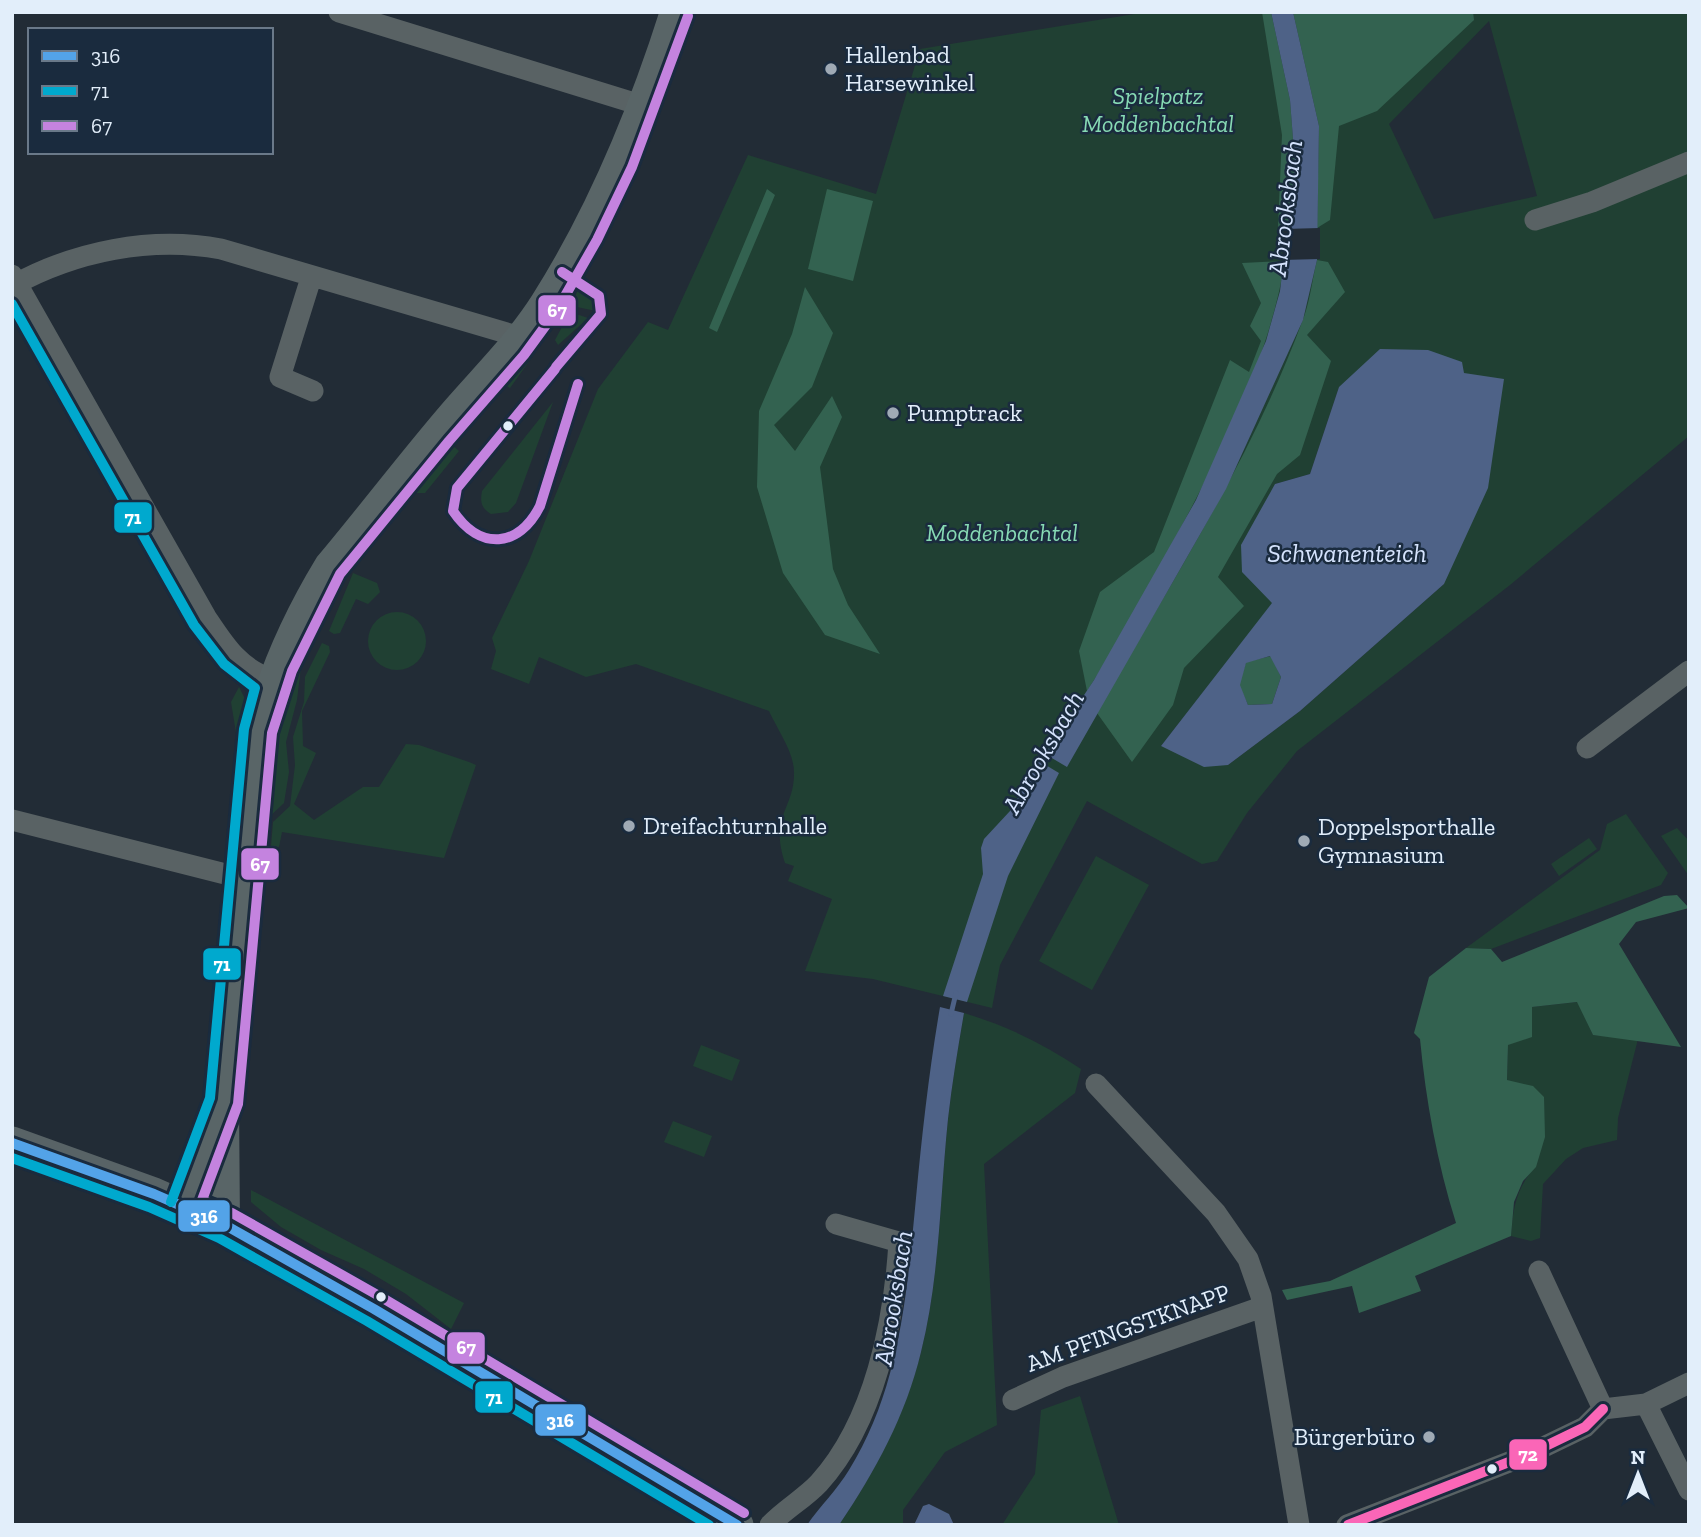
<svg xmlns="http://www.w3.org/2000/svg" width="1701" height="1537" viewBox="0 0 1701 1537" font-family="'Zilla Slab',serif">
<rect width="100%" height="100%" fill="#222c36"/>
<path fill="#204033" fill-rule="evenodd" d="M1147,12H1689V436L1510,585L1297,751L1247,813L1217,861L1202,864L1087,801L1000,965L992,1008L873,979L805,971L832,899L788,881L794,866L785,863C769,816 795,808 794,772C794,752 777,729 769,711L636,664L586,677L539,657L529,684L491,669L496,651L492,638L529,561L598,389L648,322L668,330L748,155L876,194L920,49ZM1489,21L1537,196L1434,219L1389,124ZM1339,387L1444,584L1300,711L1228,765L1161,746L1273,603L1275,484L1310,474Z
M579,286C596,290 606,300 601,318L596,311L572,306Z
M570,312L588,318L558,345L555,340Z
M529,348L535,353L510,388L502,383Z
M553,402L516,503L508,512L491,514C481,508 480,502 482,491Z
M452,445L459,451L425,493H405L406,487L427,472Z
M353,573L377,583L380,592L368,604L356,599L340,633L334,634L329,631Z
M368 641a29 29 0 1 1 58 0a29 29 0 1 1-58 0Z
M322,643L329,646L330,652L302,711L303,746L316,753L294,804L314,820L363,787H379L406,744L419,745L469,762L476,765L444,858L282,832L279,847L271,846L273,822L290,806L295,765L293,737L304,702L305,677Z
M301,667L297,700L286,742L289,772L284,803L266,820C268,770 270,707 301,667Z
M239,687L245,699L242,740L237,739L231,702Z
M1626,814L1668,873L1661,885L1491,949L1466,948L1600,850L1607,824Z
M1677,828L1689,841V876L1661,836Z
M1589,838L1597,849L1559,876L1551,864Z
M1096,856L1149,885L1092,990L1039,961Z
M1578,1002L1593,1035L1638,1039L1618,1118L1617,1140L1583,1148L1566,1159L1543,1184L1540,1238L1531,1241L1511,1236C1513,1208 1516,1188 1536,1166L1507,1081L1508,1045L1532,1007Z
M964,1013C1007,1026 1044,1044 1081,1069L1075,1093L984,1164L997,1425L945,1452L903,1510V1525H839C875,1472 905,1415 921,1352C940,1276 940,1196 948,1119C952,1083 958,1048 964,1013Z
M701,1045L740,1060L732,1081L693,1066Z
M673,1121L712,1136L704,1157L664,1142Z
M251,1190L464,1303L451,1329L406,1294L364,1269L321,1250L281,1227L251,1202Z
M1080,1396L1119,1525H1002L1035,1474L1041,1410Z"/>
<path fill="#336250" d="M1262,12H1271L1290,100L1295,165L1287,229L1278,227L1282,135Z
M1293,12H1473L1474,20L1377,111L1339,126L1330,220L1317,228L1319,126Z
M767,189L775,195L717,332L709,328Z
M827,189L873,201L853,281L808,269Z
M1317,260L1328,262L1345,292L1307,335L1331,361L1300,455L1277,474L1218,577L1244,606L1184,668L1173,705L1132,762L1097,713C1169,585 1251,460 1302,322C1310,303 1312,280 1317,260Z
M1285,261C1268,366 1215,464 1165,557C1140,602 1115,648 1087,691L1079,651L1100,592L1154,552L1230,360L1249,372L1261,341L1250,326L1261,303L1242,263Z
M805,287L833,333L812,387L774,425L795,451L832,396L842,417L820,467L833,569L848,605L880,654L825,635L783,573L757,487L759,411L792,334Z
M1271,656L1281,677L1272,704L1248,705L1239,685L1246,662Z
M1677,895L1689,908L1636,922L1619,944L1681,1047L1593,1035L1577,1002L1532,1007V1037L1508,1045L1507,1080L1533,1086L1544,1097L1545,1137L1536,1167L1523,1181L1514,1202L1511,1236L1415,1276L1421,1291L1359,1313L1352,1286L1287,1300L1282,1290L1330,1281L1456,1223C1437,1162 1426,1102 1420,1039L1414,1033L1429,977L1466,948L1491,949L1502,962L1664,896Z"/>
<path fill="#4e6287" fill-rule="evenodd" d="M1271,12H1293L1319,126L1317,260L1303,320L1226,489L1067,767L1045,754L1094,680L1196,500L1266,341L1280,291L1295,165L1290,100Z
M1380,349L1428,350L1462,362L1464,373L1504,379L1488,488L1444,584L1300,711L1228,765L1204,767L1161,746L1272,603L1242,572L1241,545L1275,484L1310,474L1339,387ZM1270,656L1281,677L1272,704L1248,705L1240,685L1246,663Z
M1039,761L1059,773L1008,876L967,1002L943,996L983,874L981,848L984,839L1010,811Z
M940,1007L964,1013C958,1048 952,1083 948,1119C940,1196 940,1276 921,1352C906,1415 875,1472 839,1525H807C820,1506 837,1490 849,1470C900,1388 907,1292 916,1198C922,1134 929,1071 940,1007Z
M929,1504L949,1514L954,1525H914L923,1506Z"/>
<path fill="#222c36" d="M1320,228V259L1282,260L1284,229Z"/>
<g fill="none" stroke-linecap="round" stroke-linejoin="round">
<path stroke="#4e6287" stroke-width="5" d="M951,1014L956,993"/>
<path stroke="#596264" stroke-width="21" d="M339,12L644,106
M1535,220L1592,202L1689,162
M12,275L206,617C224,644 239,669 272,679
M311,278L280,377L313,391
M12,286C75,251 151,236 221,249L520,337
M1587,748L1689,671
M12,820L245,879
M1096,1084L1216,1213L1248,1259L1261,1296L1299,1525
M1539,1271L1603,1409
M1013,1400L1063,1377L1262,1307
M1646,1404L1689,1490
M770,1525C785,1509 804,1499 819,1483C875,1421 894,1322 899,1242L836,1224
M1347,1525L1527,1455L1585,1427L1603,1409L1646,1404L1689,1383"/>
<path stroke="#596567" stroke-width="30" d="M184,1207L219,1115
M225,1225L224,1101L258,730C273,672 298,617 329,566C371,516 411,463 454,413C485,377 519,344 545,303C602,213 643,113 675,12"/>
<path stroke="#586366" stroke-width="33" d="M12,1143L154,1194L225,1225L374,1309L737,1525"/>
<g stroke="#1a2b3e" stroke-width="16">
<path id="bus-1" d="M12,1143L154,1194L225,1225L374,1309L737,1525"/>
</g>
<g stroke="#1a2b3e" stroke-width="16">
<path id="bus-2" d="M12,304L194,625L224,664L255,688L244,729L210,1098L171,1202
M12,1158L149,1207L219,1238L367,1321L709,1525"/>
</g>
<g stroke="#1a2b3e" stroke-width="16">
<path id="bus-3" d="M688,16L632,167L597,240L557,310L524,355L449,441L340,574L292,671L272,733L238,1104L202,1200L232,1213L381,1297L744,1513
M556,367L601,314L599,296L562,272
M555,369L457,488L453,511C480,551 519,548 540,506L578,384"/>
</g>
<g stroke="#1a2b3e" stroke-width="16">
<path id="bus-4" d="M1348,1525L1527,1455L1585,1427L1603,1409"/>
</g>
<use href="#bus-1" stroke="#53a3e8" stroke-width="10"/>
<use href="#bus-2" stroke="#00a9ce" stroke-width="10"/>
<use href="#bus-3" stroke="#c483df" stroke-width="10"/>
<use href="#bus-4" stroke="#fa66b7" stroke-width="10"/>
</g>
<g fill="#9faab5" stroke="#1a2b3e" stroke-width="2.5">
<circle cx="831" cy="69" r="7"/>
<circle cx="893" cy="413" r="7"/>
<circle cx="629" cy="826" r="7"/>
<circle cx="1304" cy="841" r="7"/>
<circle cx="1429" cy="1437" r="7"/>
</g>
<g fill="#e2eefa" stroke="#1a2b3e" stroke-width="2.5">
<circle cx="508" cy="426" r="6"/>
<circle cx="381" cy="1297" r="6"/>
<circle cx="1492" cy="1469" r="6"/>
</g>
<g text-anchor="middle" stroke-width="5" stroke-linejoin="round" paint-order="stroke">
<g font-size="24" fill="#e2eefa" stroke="#1a2b3e" text-anchor="start">
<text x="845" y="63">Hallenbad<tspan x="845" dy="28">Harsewinkel</tspan></text>
<text x="907" y="421">Pumptrack</text>
<text x="643" y="834">Dreifachturnhalle</text>
<text x="1318" y="835">Doppelsporthalle<tspan x="1318" dy="28">Gymnasium</tspan></text>
<text x="1415" y="1445" text-anchor="end">Bürgerbüro</text>
</g>
<g font-size="24" font-style="italic" fill="#87dab4" stroke="#1a2b3e">
<text x="1158" y="104">Spielpatz<tspan x="1158" dy="28">Moddenbachtal</tspan></text>
<text x="1002" y="541">Moddenbachtal</text>
</g>
<g font-size="24" fill="#e2eefa" stroke="#1a2b3e">
<text transform="translate(1128 1328) rotate(-20)" y="8">AM PFINGSTKNAPP</text>
</g>
<g font-size="26" font-style="italic" fill="#d5e3fd" stroke="#1a2b3e">
<text transform="translate(1285 208) rotate(-83)" y="9">Abrooksbach</text>
<text x="1347" y="562">Schwanenteich</text>
<text transform="translate(1043 752) rotate(-60)" y="9">Abrooksbach</text>
<text transform="translate(893 1298) rotate(-81)" y="9">Abrooksbach</text>
</g>
</g>
<g stroke="#1a2b3e" stroke-width="2.5">
<rect x="537" y="294" width="40" height="33" rx="7" fill="#c483df"/>
<rect x="113" y="501" width="40" height="33" rx="7" fill="#00a9ce"/>
<rect x="240" y="847" width="40" height="34" rx="7" fill="#c483df"/>
<rect x="202" y="947" width="40" height="34" rx="7" fill="#00a9ce"/>
<rect x="177" y="1199" width="54" height="34" rx="7" fill="#53a3e8"/>
<rect x="446" y="1331" width="40" height="34" rx="7" fill="#c483df"/>
<rect x="474" y="1380" width="40" height="34" rx="7" fill="#00a9ce"/>
<rect x="534" y="1403" width="53" height="34" rx="7" fill="#53a3e8"/>
<rect x="1508" y="1438" width="40" height="33" rx="7" fill="#fa66b7"/>
</g>
<g font-size="19" text-anchor="middle" font-weight="bold" fill="#fff">
<text x="557" y="317">67</text>
<text x="133" y="524">71</text>
<text x="260" y="871">67</text>
<text x="222" y="971">71</text>
<text x="204" y="1223">316</text>
<text x="466" y="1354">67</text>
<text x="494" y="1404">71</text>
<text x="560" y="1427">316</text>
<text x="1528" y="1461">72</text>
</g>
<rect width="1701" height="1537" fill="none" stroke="#e2eefa" stroke-width="28"/>
<rect x="28" y="28" width="245" height="126" fill="#1a2b3e" stroke="#6a7989" stroke-width="2"/>
<rect x="42" y="51" width="35" height="10" fill="#53a3e8" stroke="#6a7989" stroke-width="2"/>
<text x="91" y="63" font-size="21" fill="#e2eefa">316</text>
<rect x="42" y="86" width="35" height="10" fill="#00a9ce" stroke="#6a7989" stroke-width="2"/>
<text x="91" y="98" font-size="21" fill="#e2eefa">71</text>
<rect x="42" y="121" width="35" height="10" fill="#c483df" stroke="#6a7989" stroke-width="2"/>
<text x="91" y="133" font-size="21" fill="#e2eefa">67</text>
<g transform="translate(1638 1474)" stroke="#1a2b3e" stroke-width="5" paint-order="stroke">
<path d="M0-5L12 26L0 18L-12 26Z" fill="#e2eefa"/>
<text y="-10" font-size="19" font-weight="bold" text-anchor="middle" fill="#e2eefa">N</text>
</g>
</svg>
